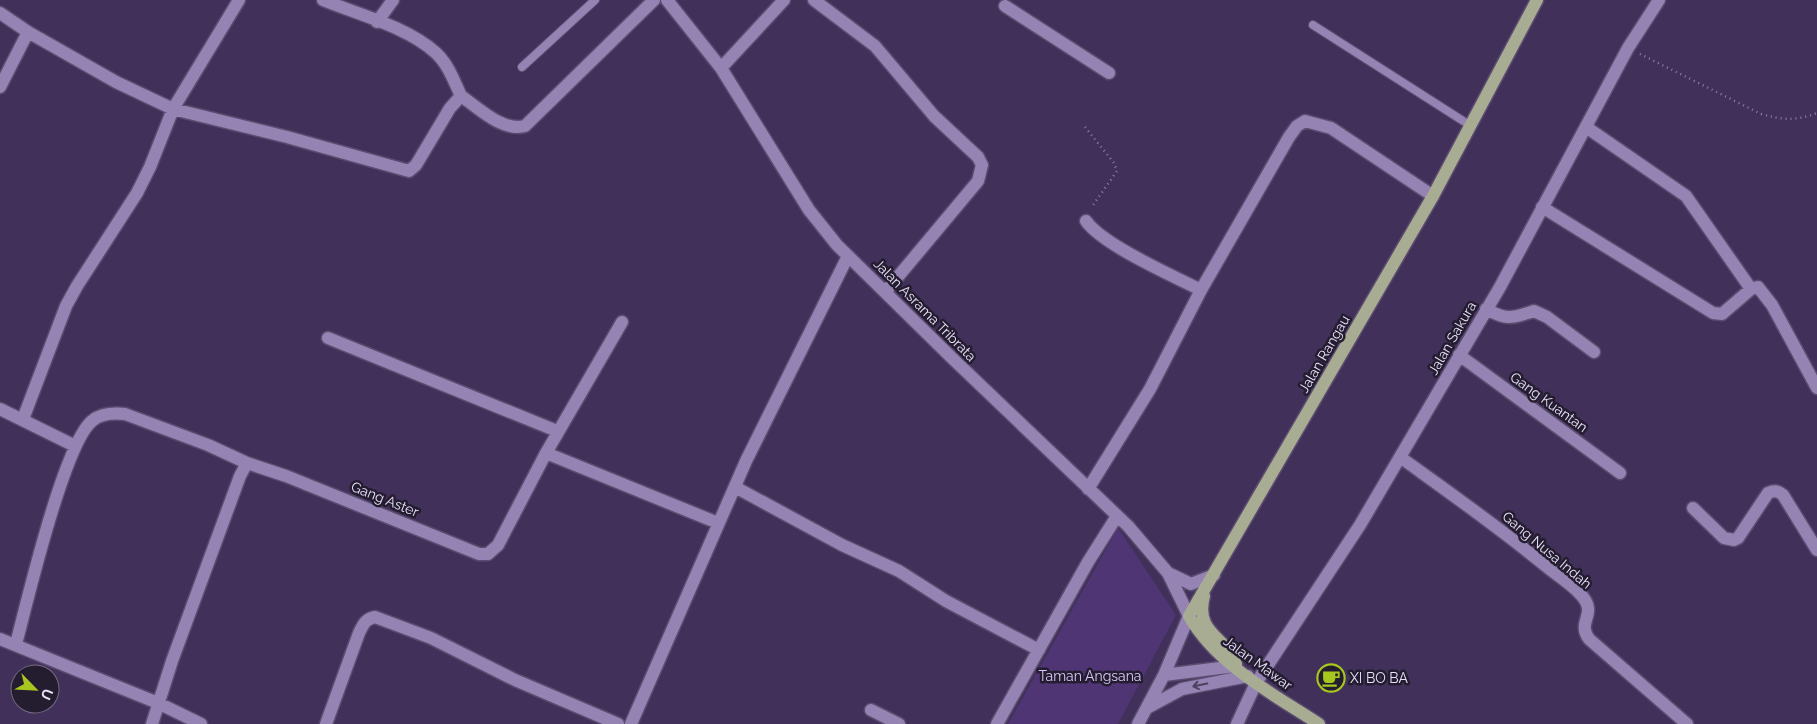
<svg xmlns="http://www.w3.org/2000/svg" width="1817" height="724" viewBox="0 0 1817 724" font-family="Raleway,sans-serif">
<rect width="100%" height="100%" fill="#41305a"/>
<path fill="#4f3574" d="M1118,528L1176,615L1118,724H1008Z"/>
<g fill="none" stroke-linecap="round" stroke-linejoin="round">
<g stroke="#5a4c6f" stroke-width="10">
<path id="lane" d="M1313,25L1471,126
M522,67L595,0"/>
</g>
<g stroke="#5a4c6f" stroke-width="15">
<path id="street" d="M323,0C357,14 408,27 436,53C448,64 454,81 461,96
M667,0L721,68L809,210L837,245L952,358L1128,526L1168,573L1189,616
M814,0L875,46L934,116L978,157L982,165L978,181L886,291
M1005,6L1109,73
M0,13L28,32
M377,22L393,0
M721,68L784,0
M0,87L28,32L116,82L173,109L287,137L409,171L416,165L450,108L461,96C479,108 502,132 525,126L654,0
M1586,127L1686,196L1751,289
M1542,207L1713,313L1722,314L1751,289L1758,287L1772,305L1817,388
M1086,221C1103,245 1173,276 1201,290L1150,389L1088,489
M1201,290L1289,137L1297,126L1305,121L1331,128L1433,196
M1486,309C1508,321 1512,318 1534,311L1547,317L1594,352
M328,338L557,431
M1459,355L1620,473
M0,409L75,446
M23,419L66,306L77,286L137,193L150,167L173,109L239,0
M546,453L622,322
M1400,457C1450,493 1500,528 1547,567C1559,577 1577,587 1585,600C1595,615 1577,623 1589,639L1687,724
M735,487L842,545L899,571L946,601L1039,650
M1693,508L1724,538L1734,540L1738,538L1768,493C1775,490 1778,491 1783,495L1817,550
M1168,573L1191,584L1214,575
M0,639L158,703L201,724
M16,644C27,602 64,444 92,421C101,413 114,413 125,414L208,445L247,463
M871,710L899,724
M152,724L172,661L240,476L247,463L286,476L479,554H488L498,545L546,453L718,523
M326,724L359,633C363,625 365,619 375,617L431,638L515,680L618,724
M631,724L746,461L848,256
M997,724L1088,562L1117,516
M1237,724L1256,683L1360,525L1500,287L1628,48L1659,0"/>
</g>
<g stroke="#5a4c6f" stroke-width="15">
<path id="secondary" d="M1164,675L1236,666
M1147,708L1182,689L1248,676
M1138,724L1164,675L1189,616"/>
</g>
<g stroke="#5a4c6f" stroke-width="15">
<path id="primary" d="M1204,596C1194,634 1227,637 1236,664
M1319,724C1273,694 1217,665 1189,616L1433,196L1537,0"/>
</g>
<path stroke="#8d80a3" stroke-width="2.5" stroke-dasharray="1 4" stroke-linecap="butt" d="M1640,54L1761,114C1782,120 1797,121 1817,113
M1085,127L1114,163L1117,171L1091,208"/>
<use href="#lane" stroke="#9583b4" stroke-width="8"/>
<use href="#street" stroke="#9583b4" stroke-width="12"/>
<use href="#secondary" stroke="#9583b4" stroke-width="12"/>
<use href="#primary" stroke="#a8ac93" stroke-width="12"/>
</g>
<defs><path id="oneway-shaft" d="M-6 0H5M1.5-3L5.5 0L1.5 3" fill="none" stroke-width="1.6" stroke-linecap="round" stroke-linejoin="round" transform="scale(1.25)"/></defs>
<use stroke="#4c415e" href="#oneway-shaft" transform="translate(1200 685) rotate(168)"/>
<defs>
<g id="cafe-ring" transform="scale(1.4375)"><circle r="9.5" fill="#241d30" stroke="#a7c71e" stroke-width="1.5"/><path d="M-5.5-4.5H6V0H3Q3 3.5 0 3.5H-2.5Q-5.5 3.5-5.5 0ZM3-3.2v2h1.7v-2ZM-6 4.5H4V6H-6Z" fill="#a7c71e"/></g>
</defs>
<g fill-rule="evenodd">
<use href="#cafe-ring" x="1331" y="678"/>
</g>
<g text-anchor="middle" stroke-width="5" stroke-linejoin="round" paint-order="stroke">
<g font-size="14" fill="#e9e1fb" stroke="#241d30">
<text transform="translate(925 310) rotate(45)" y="5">Jalan Asrama Tribrata</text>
<text transform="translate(1452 338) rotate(-60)" y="5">Jalan Sakura</text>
<text transform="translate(1324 354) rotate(-60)" y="5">Jalan Rangau</text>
<text transform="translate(1549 402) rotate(36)" y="5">Gang Kuantan</text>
<text transform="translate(385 499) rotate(22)" y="5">Gang Aster</text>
<text transform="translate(1547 550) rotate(40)" y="5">Gang Nusa Indah</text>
<text transform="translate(1258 663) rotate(36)" y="5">Jalan Mawar</text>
</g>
<g font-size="14" fill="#d9c6fc" stroke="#241d30">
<text x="1090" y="681">Taman Angsana</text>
</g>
<g font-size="14" fill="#e9e1fb" stroke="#241d30" text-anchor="start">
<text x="1350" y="683">XI BO BA</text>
</g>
</g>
<g transform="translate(35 689) rotate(114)"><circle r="24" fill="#241d30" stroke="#736b81"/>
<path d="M0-4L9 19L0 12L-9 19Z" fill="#a7c71e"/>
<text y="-8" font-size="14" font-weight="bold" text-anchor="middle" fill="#e9e1fb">U</text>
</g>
</svg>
